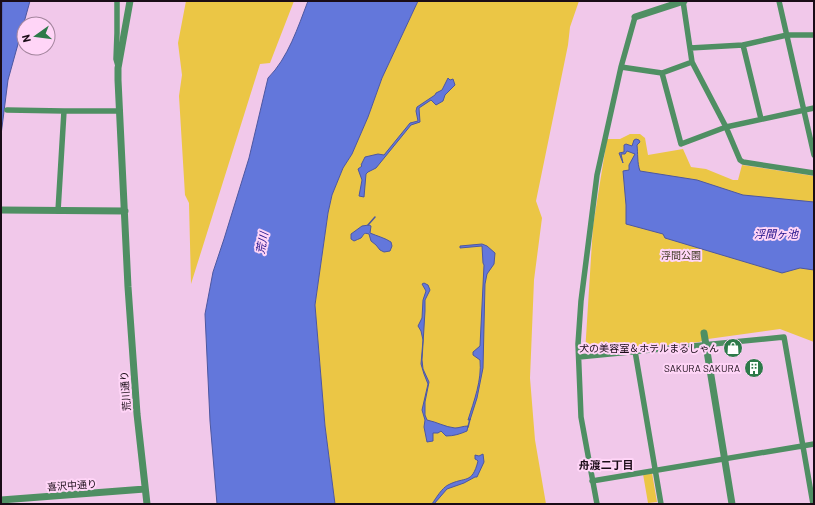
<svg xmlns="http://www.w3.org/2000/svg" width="815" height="505" viewBox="0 0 815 505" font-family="Barlow,'Noto Sans JP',sans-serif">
<rect width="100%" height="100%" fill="#f1c8ea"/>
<path fill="#ebc645" d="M186,1H294L270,63L260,64L191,284L189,203L185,195L179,96L182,75L178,43Z
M418,1H579L570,27L568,45L536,201L542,218L534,280L530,378L535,440L546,504H335L325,426L315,305L328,213L332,195L343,168L352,154L368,117L382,78Z
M630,134H640L645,138L648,155L683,149L691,167L706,169L733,180H738L742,165L814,176V342L780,329L708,339L699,342L585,353L593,226L607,139H620Z
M652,473L657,502L648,503L643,474Z"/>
<path fill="#6377db" stroke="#4d57a0" d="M2,1H30L8,80L1,135Z
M308,1H418L382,78L368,117L352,154L343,168L332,195L328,213L315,305L325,426L335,504H217L210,421L205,314L213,272L224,239L249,158L268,78C288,58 298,27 308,1Z
M448,78L450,80L453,79L455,85L445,95L443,101L436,105L431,100L419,108L420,122L411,125L376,168L368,172L366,174L364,197L359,196L362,180L358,169L362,166L361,165L365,157L378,154L384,155L410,123L418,121L416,111L417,107L435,95L436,93L442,90Z
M636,139L639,140L640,142L637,145C638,153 637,163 640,171L697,180L743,195L814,202V270L800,268L782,273L665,238L663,234L626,224V205L623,171L629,170V165L635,154L627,151L625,154H621L623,163L619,153L624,152V145L626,144L632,146L634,140Z
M369,225L371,226L370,233C377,236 385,238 391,242L392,246L390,251L384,252L380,250L376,245L371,241L369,234C363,232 364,235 361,238C359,239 356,240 354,241L351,239V234L362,226Z
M482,244L487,246L495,253L494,264L487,274L485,284L483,368L477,398L470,420H468C474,401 482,380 480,360L473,355V352L480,346L484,265L483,263L482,246L460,248V246Z
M424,283L428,285L430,290L425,300V311L422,360L423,369L429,382L425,402V415L427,420C437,422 445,427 455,428C459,428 463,426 468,426L467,431C460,434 454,436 446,436L441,431L438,433H433V441L427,442L424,427L425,420L422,410L428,384L424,374L421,364L423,340L421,331L418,326L422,318L423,300L426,291L422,284Z
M483,454L484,462L477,477H475L464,483L447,489L434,504H432C436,498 442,488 448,485C465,476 472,485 478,461L477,460L475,459V455L479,456Z"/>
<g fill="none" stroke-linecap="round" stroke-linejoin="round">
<path stroke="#4d57a0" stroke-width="1.5" d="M368,225L375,217
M468,427L470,419"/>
<path stroke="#4f8f63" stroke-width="5.5" d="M117,1V33L116,59L118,66
M683,1L692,62L726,127L740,160L743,162L814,173
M779,1L814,155
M743,45L761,119
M690,48L743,45L787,35H814
M621,67L662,73L692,62
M662,73L681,144L726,127L814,108
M7,110L64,111L58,211
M64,111H120
M635,351L661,504
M579,357L784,337L813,504
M592,481L814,444
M597,504L581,417L578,344L581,301L597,175L621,67L635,17"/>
<path stroke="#4f8f63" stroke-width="7" d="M130,1L118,68V80L128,287L137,414L147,504
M635,17L684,1
M1,210L125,211
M704,333L732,504
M1,500L145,489"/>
</g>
<defs>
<g id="shop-disc" transform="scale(1)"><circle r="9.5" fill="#2d7a49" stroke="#ffd5f7"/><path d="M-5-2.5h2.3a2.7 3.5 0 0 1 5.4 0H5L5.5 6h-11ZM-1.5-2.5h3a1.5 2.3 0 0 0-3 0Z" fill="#fff"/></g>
<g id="building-disc" transform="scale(1)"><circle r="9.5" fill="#2d7a49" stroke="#ffd5f7"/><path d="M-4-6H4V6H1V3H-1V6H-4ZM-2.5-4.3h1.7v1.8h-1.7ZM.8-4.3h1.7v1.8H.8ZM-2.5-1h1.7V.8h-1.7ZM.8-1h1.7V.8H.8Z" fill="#fff"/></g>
</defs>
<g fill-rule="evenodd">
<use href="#shop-disc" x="733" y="348"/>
<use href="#building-disc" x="754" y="368"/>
</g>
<g text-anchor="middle" stroke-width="4" stroke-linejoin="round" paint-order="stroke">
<g font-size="10" fill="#3f3822" stroke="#ffd5f7">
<text x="681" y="259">浮間公園</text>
</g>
<g font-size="10" fill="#1a0c17" stroke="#ffd5f7" text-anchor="end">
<text x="719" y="352">犬の美容室＆ホテルまるしゃん</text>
<text x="740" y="372">SAKURA SAKURA</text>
</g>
<g font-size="10" fill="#1a0c17" stroke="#ffd5f7">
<text transform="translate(125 391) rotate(-94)" y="4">荒川通り</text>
<text transform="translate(72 485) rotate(-4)" y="4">喜沢中通り</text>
</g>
<g font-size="11" font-style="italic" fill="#1b0c87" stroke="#ffd5f7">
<text x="776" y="238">浮間ヶ池</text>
<text transform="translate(262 243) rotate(-80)" y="4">荒川</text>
</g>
<g font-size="11" font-weight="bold" fill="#1a0c17" stroke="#ffd5f7">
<text x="606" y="469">舟渡二丁目</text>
</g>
</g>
<rect width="815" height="505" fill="none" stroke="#1a0c17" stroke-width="4"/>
<g transform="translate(36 36) rotate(256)"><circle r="19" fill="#ffd5f7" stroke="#a3859d"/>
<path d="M0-3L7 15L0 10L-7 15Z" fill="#2d7a49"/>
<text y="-6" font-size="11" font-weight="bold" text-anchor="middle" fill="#1a0c17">N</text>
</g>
</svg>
